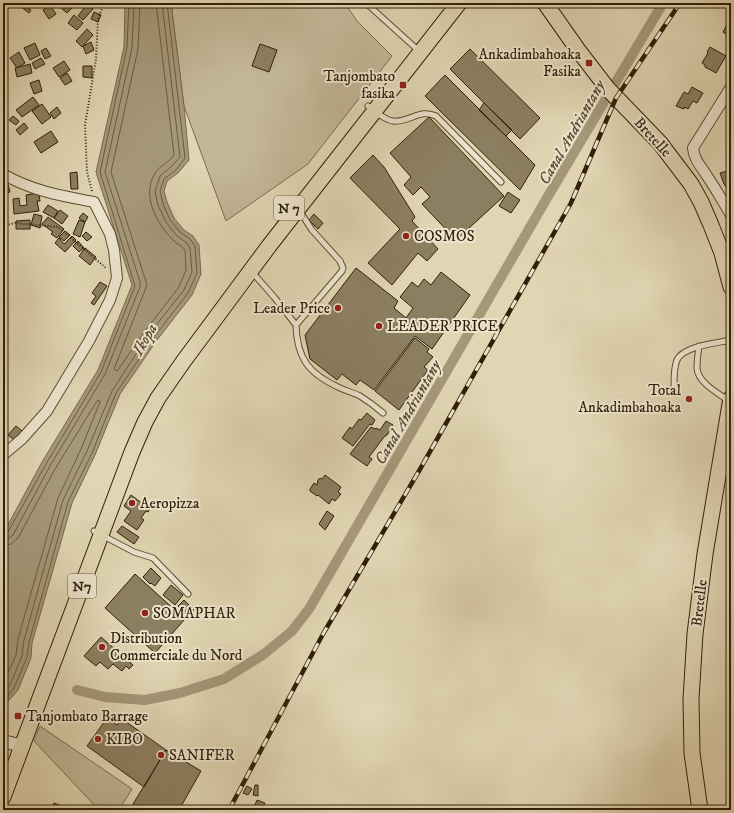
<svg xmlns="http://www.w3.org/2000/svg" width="734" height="813" viewBox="0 0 734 813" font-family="'IM FELL DW Pica',serif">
<rect width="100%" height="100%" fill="#e1d6b4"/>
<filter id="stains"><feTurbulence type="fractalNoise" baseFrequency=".005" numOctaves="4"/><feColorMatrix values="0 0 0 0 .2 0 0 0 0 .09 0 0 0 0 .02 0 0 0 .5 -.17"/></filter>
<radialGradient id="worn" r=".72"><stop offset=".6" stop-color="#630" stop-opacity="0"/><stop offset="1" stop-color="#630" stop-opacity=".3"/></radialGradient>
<path fill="#c3b797" stroke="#7a6c4f" d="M171,3H345L357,21L392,56L308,164L226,221L184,106Z
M40,726L132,789L119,810H99L34,741Z"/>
<path fill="#a59879" stroke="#76684b" d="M125,3H171L184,106L189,160L178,173L167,181L164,191L167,202L174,218L184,230L193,236L199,245L201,274L192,295L157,340L120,394L95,455L72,503L32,643L31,658L18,690L3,707V534L42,462L98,370L132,285L96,172L124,47Z"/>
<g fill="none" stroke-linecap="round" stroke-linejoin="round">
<path stroke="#6a5c40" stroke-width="1" d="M140,3L138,49L111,172L147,285L114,369L116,371L118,370L145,331L179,287L186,270L185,250C182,245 176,244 173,240C157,224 142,197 154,175C158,166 169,163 174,155L156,3
M3,535L8,532L46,464L101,372L135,286L100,172L127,47L129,3
M3,540L8,539L13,535L50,466L105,374L140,287V282L105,172L132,48L134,3
M3,546L11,544L18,538L55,469L97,401L99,400L100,402L81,449L58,498L18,639L16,655L3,684
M3,693L10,685L22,656L24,640L63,500L87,451L112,391L149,334L184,290L192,272L190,248L187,243L177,236L166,222L158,205L155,192L160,176L172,166L180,157L162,3
M3,701L14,688L27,657L29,642L68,502L92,453L116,393L154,337L188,293L197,273L195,246L190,239L181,233L170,220L163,204L160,191L164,179L176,170L185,158L167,3"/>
<path stroke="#a59879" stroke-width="10" d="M77,690L105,697L145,700L180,693L224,679L264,654L292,631L309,609L547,198L663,3"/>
</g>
<path fill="#8c7f61" stroke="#302007" d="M22,3L31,10L29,13L20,6Z
M66,3H69L73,7L67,13L61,8Z
M87,4L93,9L83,20L78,16Z
M50,5L56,14L49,19L43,10Z
M94,12L101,15L98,22L91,19Z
M74,15L83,23L77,30L68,23Z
M729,21L731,22V37L723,32Z
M87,29L93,35L82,47L76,41Z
M91,42L94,50L86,54L83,46Z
M35,43L40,55L30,60L24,48Z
M260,44L277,50L269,72L252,66Z
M710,47L726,56L716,73L705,67V65L702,63L708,53L707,52Z
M46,48L51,56L45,59L41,51Z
M470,49L540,118L520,139L450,69Z
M19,52L25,63L17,68L10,58Z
M41,58L45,64L35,69L32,63Z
M64,61L70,70L59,77L53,68Z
M30,64L32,73L17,77L15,68Z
M83,66H92V78L83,77Z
M67,73L72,81L65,85L60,78Z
M445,75L535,165L520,190L425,96Z
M39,80L42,91L34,94L30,83Z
M692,87L703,93L697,103L693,101L688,109L685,107L684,109L676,106L684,92L688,94Z
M33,97L39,105L22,117L16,110Z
M484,103L512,130L506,136L479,110Z
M42,104L51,117L42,124L32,111Z
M57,107L61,113L54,119L50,113Z
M13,116L19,121L16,125L9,120Z
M429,117L504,196L456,240L422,204L430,197L421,187L413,195L404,185L411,177L390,153Z
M24,123L28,128L20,135L16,130Z
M51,131L58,142L41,153L34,142Z
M373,155L384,167L415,217L412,221L438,249L427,261L418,253L392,285L368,263L400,229L350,178Z
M731,170V194L724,184L720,173Z
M77,172L78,189H71L70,173Z
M7,181L10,192L3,194V182Z
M508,192L520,200L511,213L499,206Z
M39,193L40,201H37L39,211L14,214L13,199L19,198L20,206L27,205L26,195Z
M48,205L58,211L54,218L43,212Z
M60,210L68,216L62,224L54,218Z
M83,213L88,217L85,222L79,218Z
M34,214L42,216L40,228L31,225Z
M314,214L323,223L318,229L309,220Z
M48,217L64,229L57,238L51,234L53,232L42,224Z
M30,220V229H16V221Z
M79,220L85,222L80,237L73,234Z
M65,231L70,235L64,241L59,237Z
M86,232L92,237L87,241L82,236Z
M72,236L76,240L65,252L55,243L59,238L64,244Z
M78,241L84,248L79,252L73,246Z
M85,248L96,257L90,265L79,256Z
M356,268L398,301L394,308L406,318L413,308L400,297L412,282L418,287L424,279L431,285L441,272L470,295L432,349L415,336L374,390L360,380L356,385L342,374L337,380L310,359L305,335Z
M100,282L107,286L94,305L91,303L96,296L92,293Z
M415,338L429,349L427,352L433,357L424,367L428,370L399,410L375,391Z
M367,413L375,420L372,425L370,424L353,446L342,438L350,427L352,429L359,419L361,420Z
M386,421L393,425L387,435L384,437L369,457L372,459L367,466L350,454L371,427L375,429L376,428L380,430Z
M16,426L22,431L14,440L8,435Z
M325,475L341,487L338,492L341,494L335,501L332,499L329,504L318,495L317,496L310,491V489L314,483L317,485L318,480L320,478L322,479Z
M131,495L150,509L148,512L146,511L141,518L144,520L137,530L124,521L131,511L124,506Z
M327,511L334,516L325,530L319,524Z
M122,526L139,537L134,544L117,532Z
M151,568L161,578L155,586L151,583L150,584L143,577Z
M135,574L185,619L155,653L105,608Z
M171,585L183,595L175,605L163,595Z
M184,600L194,610L188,616L178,606Z
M101,637L133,665L129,669L126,666L122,671L113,664L108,669L100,662L96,666L84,656Z
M107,718L117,725L122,719L166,750L144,787L87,746Z
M166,750L201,771L179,810H136L138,807L133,804Z
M255,785H258V796L253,795Z
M247,786L252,789L248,795L243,793Z
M257,800L265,803L262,808L255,805Z
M54,803L71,810H51Z"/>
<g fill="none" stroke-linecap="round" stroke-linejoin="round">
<g stroke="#5c4e32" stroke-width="7">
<path id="service" d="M366,3L419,51
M368,106C375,111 384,120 393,121C409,123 420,108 436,116L501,182
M252,272L274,297L296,325L342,271L343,268L340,261L312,230L299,210
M296,325C297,359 309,374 340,388C347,391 354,393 360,396C368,401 376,407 383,413
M699,346C698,353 697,361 697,368C698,383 718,393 729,401
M674,385C674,378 674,367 677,360C683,346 717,343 731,340
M94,531L134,552L153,558L188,594"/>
</g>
<g stroke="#5c4e32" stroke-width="12">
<path id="minor" d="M731,87L693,148C694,160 701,166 707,176C716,189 723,202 731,215
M3,174C32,191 62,196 94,202L110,234L114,250L117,278L110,300L89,341L47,411L22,439L3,455"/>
</g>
<g stroke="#5c4e32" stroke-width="14">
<path id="tertiary" d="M3,741L18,745L25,739"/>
</g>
<g stroke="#302007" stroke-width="17">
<path id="primary" d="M545,3L578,50L608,89L660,143L691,184L701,202L711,225L722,253L731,287
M3,797L132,452L145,422L158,398L183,362L269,246L459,3
M700,810L692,753L691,699L695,634L705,554L731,398"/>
</g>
<path stroke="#302007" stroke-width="2" stroke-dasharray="1 2" stroke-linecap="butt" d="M92,191L87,172L85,125L96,59L98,19L104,3
M3,226L15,223L58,227L106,268"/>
<use href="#service" stroke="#ece4ce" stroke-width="5"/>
<use href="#minor" stroke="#ece4ce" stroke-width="10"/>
<use href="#tertiary" stroke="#ece4ce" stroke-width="12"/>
<use href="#primary" stroke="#e1d6b4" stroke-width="15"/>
<g stroke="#302007" stroke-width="4.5">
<path id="rail" d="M229,810L323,634L419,471L571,203L616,98L680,3"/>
</g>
<use href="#rail" stroke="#ece4ce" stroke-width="3" stroke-dasharray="9" stroke-linecap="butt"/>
</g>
<g fill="#8f2418" stroke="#ece4ce" stroke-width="1.5">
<rect x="585" y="59" width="8" height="8" rx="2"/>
<rect x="399" y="81" width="8" height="8" rx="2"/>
<circle cx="406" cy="236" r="4"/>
<circle cx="338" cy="308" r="4"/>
<circle cx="379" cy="326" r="4"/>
<circle cx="689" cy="399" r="4"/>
<circle cx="132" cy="503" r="4"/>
<circle cx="145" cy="613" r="4"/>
<circle cx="102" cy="647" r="4"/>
<rect x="14" y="712" width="8" height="8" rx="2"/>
<circle cx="98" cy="739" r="4"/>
<circle cx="161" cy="755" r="4"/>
</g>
<g text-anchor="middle" stroke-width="4" stroke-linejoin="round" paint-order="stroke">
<g fill="#ece4ce" stroke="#685b43" stroke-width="1">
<rect x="274" y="196" width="30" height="24" rx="3"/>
<rect x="68" y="574" width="28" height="24" rx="3"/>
</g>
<g font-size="14" font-weight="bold" fill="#302007">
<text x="289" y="213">N 7</text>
<text x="82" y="591">N7</text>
</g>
<g font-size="15" fill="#302007" stroke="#ece4ce" text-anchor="start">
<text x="581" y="59" text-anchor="end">Ankadimbahoaka<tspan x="581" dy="17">Fasika</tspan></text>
<text x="395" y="81" text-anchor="end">Tanjombato<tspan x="395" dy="17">fasika</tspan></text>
<text x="414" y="241">COSMOS</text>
<text x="330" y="313" text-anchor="end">Leader Price</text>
<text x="387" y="331">LEADER PRICE</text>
<text x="681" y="395" text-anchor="end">Total<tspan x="681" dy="17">Ankadimbahoaka</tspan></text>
<text x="140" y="508">Aeropizza</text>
<text x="153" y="618">SOMAPHAR</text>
<text x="110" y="643">Distribution<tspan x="110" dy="17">Commerciale du Nord</tspan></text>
<text x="26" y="721">Tanjombato Barrage</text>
<text x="106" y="744">KIBO</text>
<text x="169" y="760">SANIFER</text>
</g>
<g font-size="15" fill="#302007" stroke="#ece4ce">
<text transform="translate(653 137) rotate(48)" y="5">Bretelle</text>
<text transform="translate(699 603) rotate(-83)" y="5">Bretelle</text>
</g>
<g font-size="16" font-style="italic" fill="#594a2f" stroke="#ece4ce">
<text transform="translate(571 132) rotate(-60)" y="6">Canal Andriantany</text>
<text transform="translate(144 339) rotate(-60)" y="6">Ikopa</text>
<text transform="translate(407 412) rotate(-60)" y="6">Canal Andriantany</text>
</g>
</g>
<rect width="734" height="813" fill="none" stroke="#e1d6b4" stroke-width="16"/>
<rect x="4" y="4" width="726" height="805" fill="none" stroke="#302007" stroke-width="2"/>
<rect x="8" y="8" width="718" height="797" fill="none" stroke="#302007"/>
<rect width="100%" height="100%" filter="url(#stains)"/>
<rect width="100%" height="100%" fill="url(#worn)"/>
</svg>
